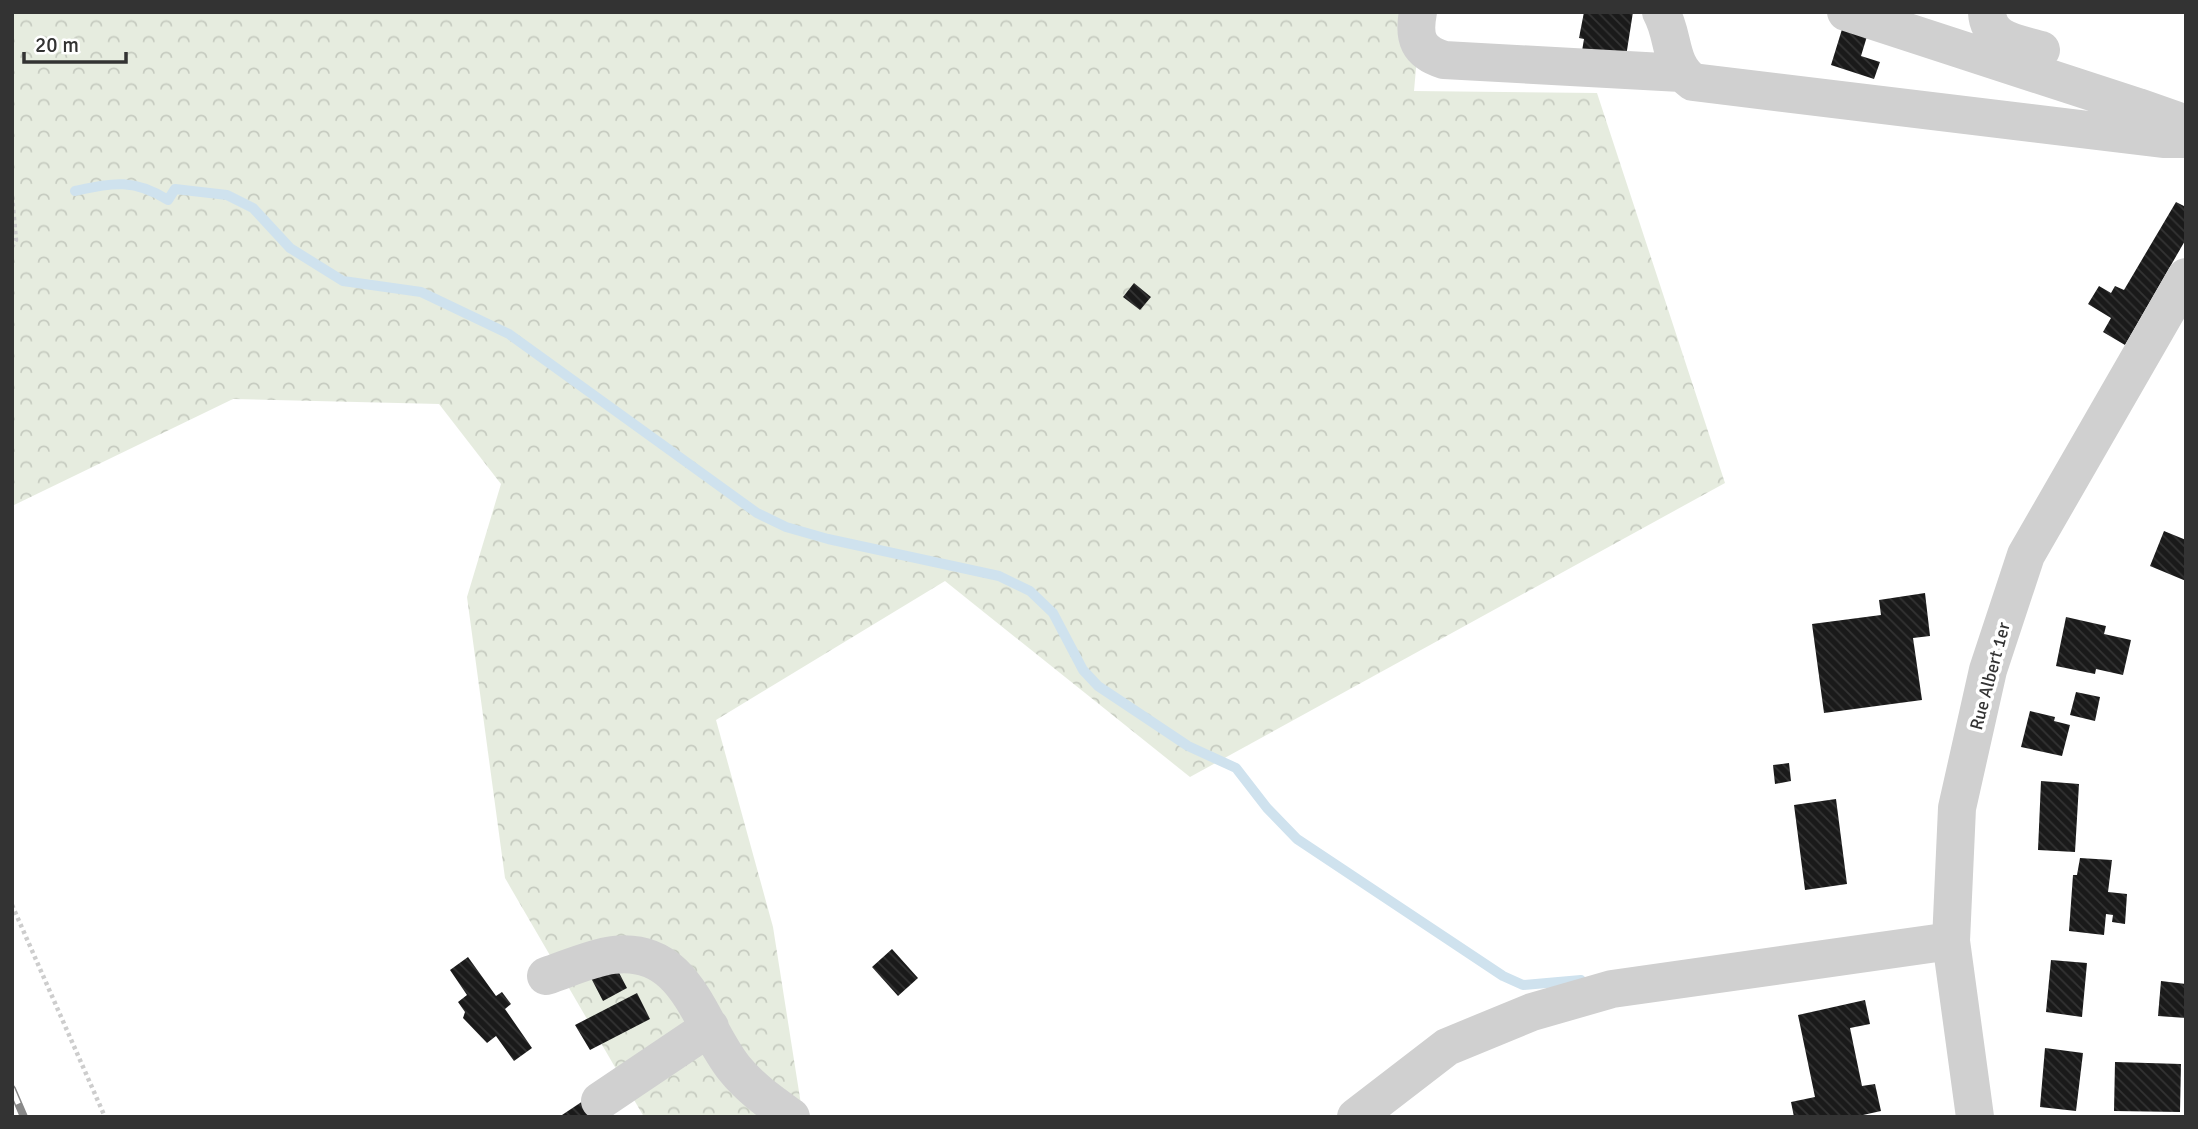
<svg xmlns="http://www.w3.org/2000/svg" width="2198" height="1129" viewBox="0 0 2198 1129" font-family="Signika,sans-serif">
<defs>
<pattern id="forest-crowns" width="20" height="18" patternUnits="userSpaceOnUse" patternTransform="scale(1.75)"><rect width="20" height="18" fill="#e6ecdf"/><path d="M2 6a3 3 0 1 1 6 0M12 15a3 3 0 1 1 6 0" fill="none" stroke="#c6cbc0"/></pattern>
<pattern id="building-back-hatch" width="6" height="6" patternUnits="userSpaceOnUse" patternTransform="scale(1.75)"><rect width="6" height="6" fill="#1a1a1a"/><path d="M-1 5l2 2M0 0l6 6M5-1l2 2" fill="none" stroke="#333"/></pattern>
</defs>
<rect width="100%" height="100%" fill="#fff"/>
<path fill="url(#forest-crowns)" d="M12,12H1421L1414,91L1597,93L1725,483L1190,777L945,581L716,720L773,927L803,1117H644L505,878L467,597L501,484L439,404L233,399L12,506Z"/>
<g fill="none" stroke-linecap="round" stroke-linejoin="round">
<path stroke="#cfe2ee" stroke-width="10" d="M75,191C113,183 133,178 168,200L175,189L227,195L253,208L290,248L343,281L421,292L509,334L757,513L786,527L828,539L999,576L1030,591L1053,613L1083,670L1098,686L1188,746L1236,768L1267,808L1297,839L1503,976L1523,985L1581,980"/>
</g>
<path fill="url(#building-back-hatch)" d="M1584,12H1633L1625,63L1581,57L1584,39L1579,38Z
M1843,26L1868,33L1861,56L1880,62L1874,79L1831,65Z
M2176,202L2186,207V239L2125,345L2103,332L2111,318L2088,304L2099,286L2111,293L2115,286L2124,290Z
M1134,283L1151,297L1140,310L1123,297Z
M2164,531L2186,540V581L2150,566Z
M1925,593L1930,636L1913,638L1922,700L1824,713L1812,624L1881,615L1879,600Z
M2066,617L2106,626L2104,634L2131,640L2123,675L2096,669L2095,674L2056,666Z
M2076,692L2100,697L2095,721L2070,715Z
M2030,711L2055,717L2054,721L2070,725L2062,756L2021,747Z
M1789,763L1791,781L1775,784L1773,765Z
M2041,781L2079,784L2075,852L2038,850Z
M1836,799L1847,884L1805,890L1794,805Z
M2080,858L2112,860L2108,892L2127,894L2125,924L2112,922L2113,915L2106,914L2104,935L2069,931L2073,875H2077Z
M892,949L918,978L898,996L872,967Z
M468,957L496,996L502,992L511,1004L505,1009L532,1048L514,1061L496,1036L487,1043L463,1018L465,1012L458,1002L467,995L450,970Z
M2051,960L2087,963L2082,1017L2046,1012Z
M615,965L627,988L603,1001L591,978Z
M2161,981L2186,984V1018L2158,1016Z
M637,993L650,1019L590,1050L575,1025Z
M1865,1000L1870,1024L1850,1028L1862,1086L1875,1084L1881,1111L1854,1117H1794L1791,1102L1815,1097L1798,1015Z
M2045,1048L2083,1053L2076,1111L2040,1107Z
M2115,1062L2181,1064L2180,1112L2114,1111Z
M595,1093L610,1117H563L562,1115Z"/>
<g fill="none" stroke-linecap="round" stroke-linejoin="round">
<path stroke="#cdcdcd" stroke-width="4.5" stroke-dasharray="3.5 3.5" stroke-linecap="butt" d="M12,196L16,240L12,247
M12,905L105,1117"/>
<path stroke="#d0d0d0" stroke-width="38" d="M1418,12C1413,38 1418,52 1444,60L1681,73
M1661,12C1675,37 1668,64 1693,82L2163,139H2186
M1846,12L2138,107L2175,120L2186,127
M1987,12C1988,41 2018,43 2041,50
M546,976C567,969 591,958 613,955C687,946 699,1024 734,1068C750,1088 770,1102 791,1117
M600,1101L710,1027
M1356,1117L1447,1047L1532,1012L1612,989L1951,941
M1975,1117L1951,941L1957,808L1988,670L2026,555L2186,277"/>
<g stroke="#888" stroke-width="8">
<path id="rail" d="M12,1089L24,1117"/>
</g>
<use href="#rail" stroke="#fff" stroke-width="5" stroke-dasharray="16" stroke-linecap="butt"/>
</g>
<g text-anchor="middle" stroke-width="7" stroke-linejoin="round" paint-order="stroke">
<g font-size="18" fill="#333" stroke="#fff">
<text transform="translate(1990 676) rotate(-75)" y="6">Rue Albert 1er</text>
</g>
</g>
<rect width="2198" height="1129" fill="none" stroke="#333333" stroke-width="28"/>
<path d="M24 52v10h102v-10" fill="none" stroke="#333333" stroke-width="3.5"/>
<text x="35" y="52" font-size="21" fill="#333333" stroke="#ffffff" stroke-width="5" paint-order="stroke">20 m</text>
</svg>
